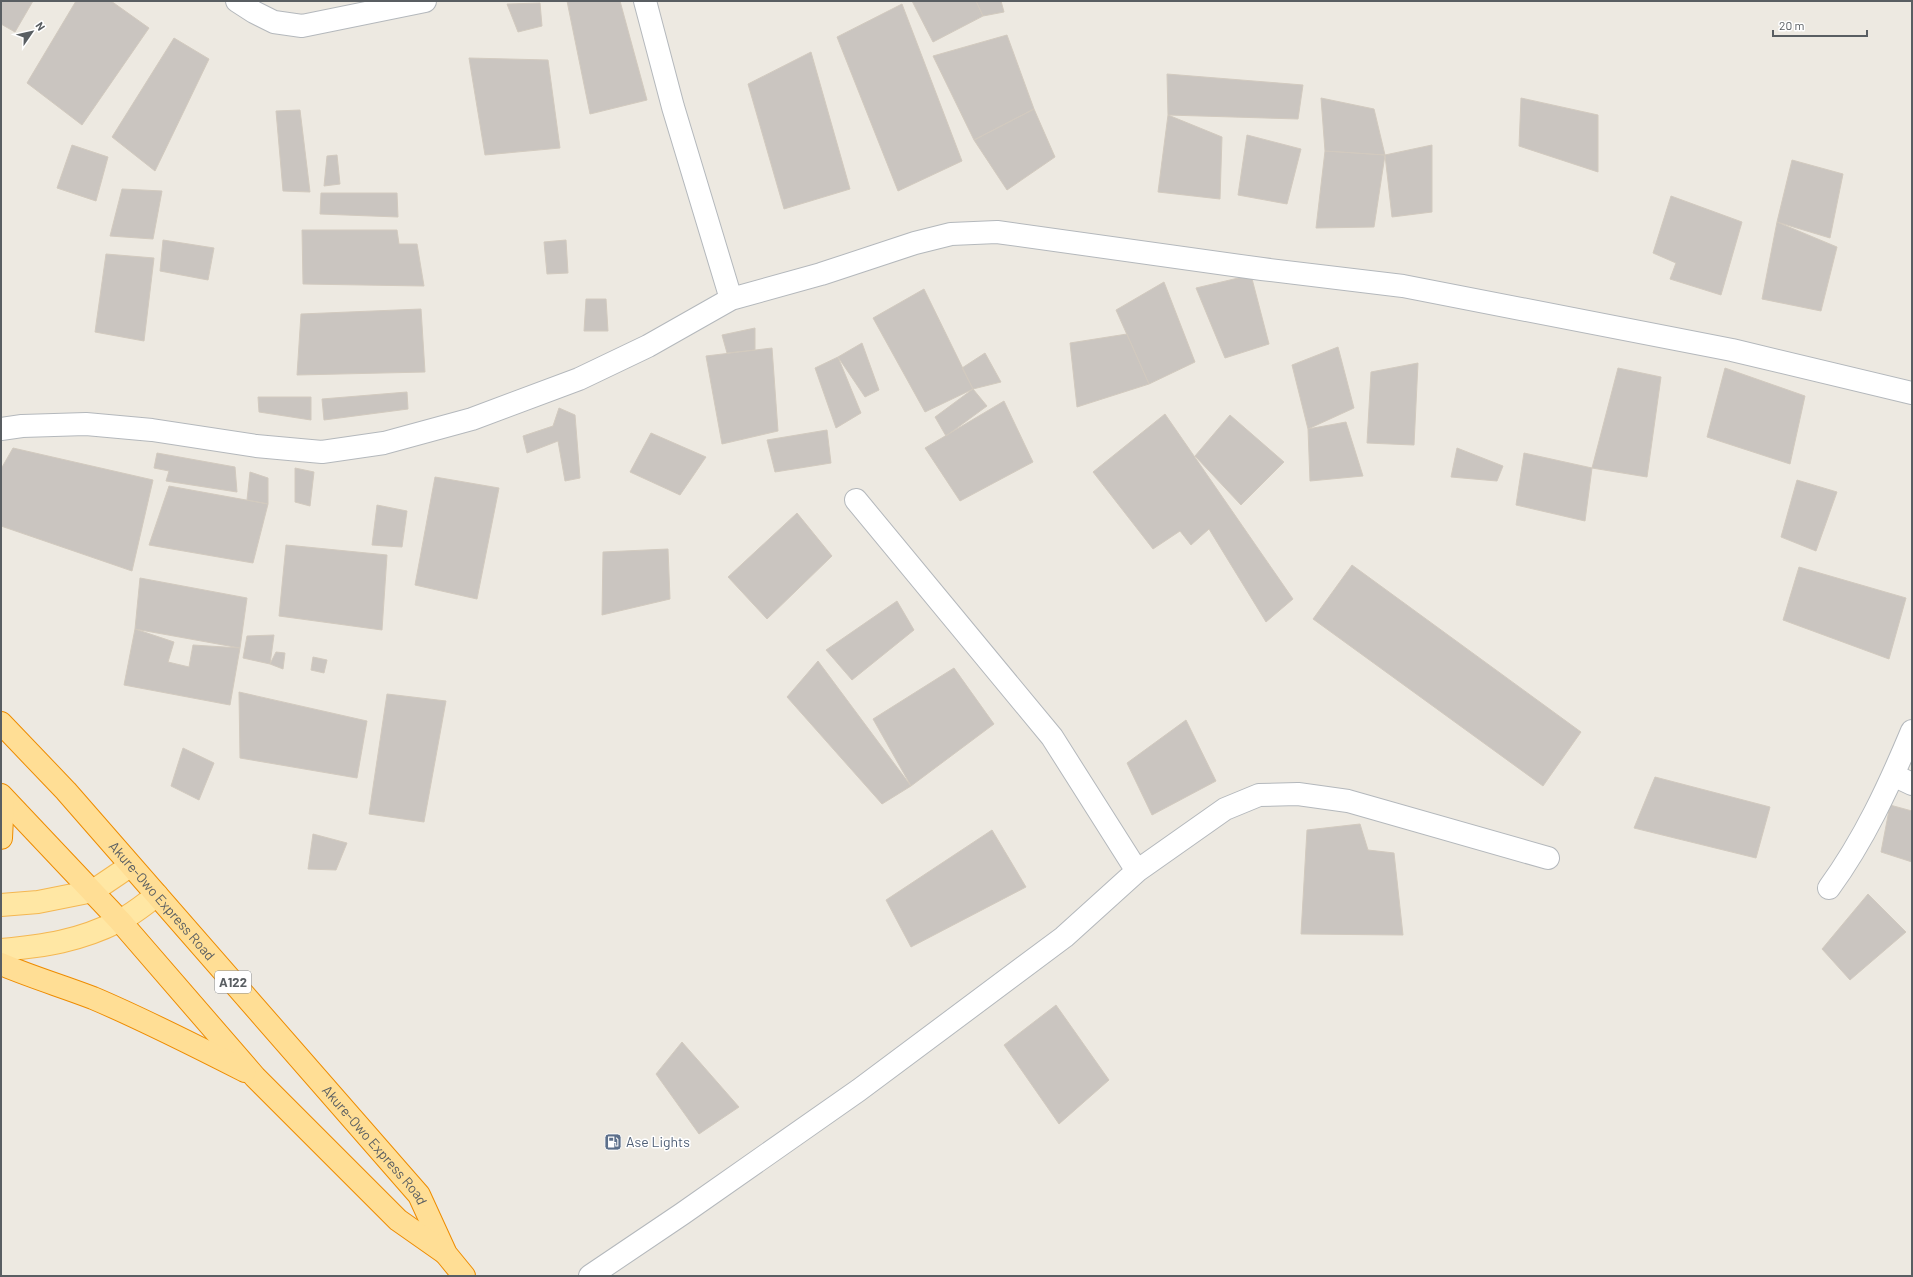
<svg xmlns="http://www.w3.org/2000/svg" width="1913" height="1277" viewBox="0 0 1913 1277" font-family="Barlow,sans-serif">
<rect width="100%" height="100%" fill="#ede9e1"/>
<path fill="#cac5c0" stroke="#d2cabf" d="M1,1H33L15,32L1,24Z
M76,1H111L149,28L82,125L27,83Z
M567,1H620L647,100L590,114Z
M912,1H976L983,16L933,42Z
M976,1H1001L1004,12L983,16Z
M540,3L542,26L518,32L507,4Z
M902,4L962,161L898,191L837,37Z
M1007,35L1034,109L974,140L933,56Z
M174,38L209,59L155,171L112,137Z
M811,52L850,189L784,209L748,84Z
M469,58L548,60L560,148L485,155Z
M1167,74L1303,85L1298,119L1168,115Z
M1321,98L1374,109L1385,155L1325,151Z
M1521,98L1598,115V172L1519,146Z
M1034,109L1055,157L1007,190L974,140Z
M300,110L310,192L283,191L276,111Z
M1168,115L1222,137L1220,199L1158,192Z
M1247,135L1301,149L1287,204L1238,195Z
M72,145L108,157L96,201L57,188Z
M1432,145V212L1392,217L1385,155Z
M1325,151L1385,155L1374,227L1316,228Z
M337,155L340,184L324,186L327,156Z
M1792,160L1843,174L1830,238L1777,222Z
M122,189L162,191L153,239L110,236Z
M321,193H397L398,217L320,214Z
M1671,196L1742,222L1721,295L1670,279L1676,263L1653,253Z
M1777,222L1837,247L1821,311L1762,299Z
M302,230H397L399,244H417L424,286L303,284Z
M163,240L214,248L208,280L160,271Z
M566,240L568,273L547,274L544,242Z
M106,254L154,258L144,341L95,332Z
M1251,275L1269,344L1225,358L1196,288Z
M1164,282L1195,362L1149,384L1116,310Z
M924,289L973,389L925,412L873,318Z
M586,299H606L608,331H584Z
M421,309L425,372L297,375L301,314Z
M755,328V350L727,353L722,335Z
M1127,334L1149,384L1077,407L1070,343Z
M862,343L879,390L865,397L838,357Z
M1338,347L1354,408L1308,429L1292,365Z
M772,348L778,431L722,444L706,356Z
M985,353L1001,382L973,389L962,368Z
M838,357L861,413L836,428L815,368Z
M1418,363L1414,445L1367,443L1371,372Z
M1618,368L1661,377L1647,477L1592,468Z
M1725,368L1805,396L1790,464L1707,437Z
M973,389L987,406L946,436L935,417Z
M407,392L408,409L324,420L322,399Z
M258,397H311V420L259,412Z
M1004,401L1033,462L960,501L925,448Z
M559,408L575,415L580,478L565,481L558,441L527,453L523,436L553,426Z
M1165,414L1293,599L1266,622L1209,529L1191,545L1180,531L1153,549L1093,472Z
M1230,415L1284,462L1241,505L1195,456Z
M1346,422L1363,476L1310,481L1308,429Z
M827,430L831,463L775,472L767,440Z
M651,433L706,457L680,495L630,472Z
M13,448L153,480L132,571L1,526V469Z
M1457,448L1503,466L1497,481L1451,477Z
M157,453L235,467L237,492L166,481L169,471L154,468Z
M1524,453L1592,468L1585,521L1516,505Z
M295,468L314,472L310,506L295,502Z
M250,472L268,478V504L247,500Z
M435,477L499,488L477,599L415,585Z
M1797,480L1837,492L1816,551L1781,537Z
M169,486L268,504L253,563L149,545Z
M377,505L407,511L402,547L372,545Z
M797,513L832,556L767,619L728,577Z
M286,545L387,555L382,630L279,616Z
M668,549L670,599L602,615L603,552Z
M1352,565L1581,732L1543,786L1313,619Z
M1799,567L1906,598L1889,659L1783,620Z
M140,578L247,598L240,648L135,629Z
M897,601L914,630L852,680L826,650Z
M135,629L174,642L168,662L189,667L193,645L240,648L230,705L124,685Z
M274,635L270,664L243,658L247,636Z
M276,652L285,653L283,669L270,664Z
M313,657L327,660L324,673L311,670Z
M818,661L911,786L882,804L787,697Z
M954,668L994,724L911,786L873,719Z
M239,692L367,721L357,778L240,758Z
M387,694L446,701L424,822L369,814Z
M1186,720L1216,781L1152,815L1127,763Z
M183,748L214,763L199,800L171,786Z
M1655,777L1770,807L1756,858L1634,828Z
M1890,805L1912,811V862L1881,852Z
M1360,824L1368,850L1394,853L1403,935L1301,934L1307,830Z
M992,830L1026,887L911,947L886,900Z
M313,834L347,843L336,870L308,869Z
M1868,894L1906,932L1850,980L1822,949Z
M1056,1005L1109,1080L1059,1124L1004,1045Z
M682,1042L739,1107L699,1134L656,1074Z"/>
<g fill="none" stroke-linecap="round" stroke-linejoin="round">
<g stroke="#b4b8bc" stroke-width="24">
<path id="minor" d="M237,1L254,12L274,22L302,26L425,1
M645,1L673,107L731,299
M1,429L22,426L86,424L152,430L256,446L322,452L384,443L472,419L579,379L648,346L731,299L821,274L915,243L951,234L997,232L1262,269L1403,286L1732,350L1912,393
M1893,775L1912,784
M1137,871L1225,809L1259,795L1298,794L1348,801L1548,858
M1829,888C1864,840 1889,786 1912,731
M590,1276L682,1214L859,1090L1064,937L1137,871L1052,737L856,500"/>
</g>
<g stroke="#f4b752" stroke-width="24">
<path id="primary" d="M1,905L38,902L93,891L130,866
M1,950C45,946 79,941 119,921C132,915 145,904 157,895"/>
</g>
<g stroke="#ee8c00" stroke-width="24">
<g id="trunk">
<path id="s1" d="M1,723L66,791L419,1195L446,1254L464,1276"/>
<path d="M1,795L120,921L255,1077L398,1220L445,1253"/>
<path d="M1,838L3,798"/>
<path d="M1,964C31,977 62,986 93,998C145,1020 194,1045 245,1071"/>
</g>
</g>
<use href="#minor" stroke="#fff" stroke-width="22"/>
<use href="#primary" stroke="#ffe7a4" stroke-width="22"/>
<use href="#trunk" stroke="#ffde95" stroke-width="22"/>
</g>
<defs>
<g id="fuel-square" transform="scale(0.9)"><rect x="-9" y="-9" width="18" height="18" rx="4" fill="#5c6f8a" stroke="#fff"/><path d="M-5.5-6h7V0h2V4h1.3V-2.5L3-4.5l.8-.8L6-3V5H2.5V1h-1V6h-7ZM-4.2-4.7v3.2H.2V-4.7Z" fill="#fff"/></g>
</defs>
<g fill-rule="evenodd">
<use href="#fuel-square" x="613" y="1142"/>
</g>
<g text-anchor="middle" stroke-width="3" stroke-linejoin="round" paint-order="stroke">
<rect fill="#fff" stroke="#8b8e91" stroke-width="1" x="215" y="971" width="36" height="22" rx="3"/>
<g font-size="13" font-weight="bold" fill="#595e62">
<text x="233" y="987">A122</text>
</g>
<g font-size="14" fill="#595e62" stroke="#fff">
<text dy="5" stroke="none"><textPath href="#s1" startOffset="240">Akure-Owo Express Road</textPath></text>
<text dy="5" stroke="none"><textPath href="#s1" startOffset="564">Akure-Owo Express Road</textPath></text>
</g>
<g font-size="14" fill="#4e5e75" stroke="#fff" text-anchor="start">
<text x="626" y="1147">Ase Lights</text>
</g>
</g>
<rect width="1913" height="1277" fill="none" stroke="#595e62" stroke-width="4"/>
<g transform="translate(32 32) rotate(56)" stroke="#ffffff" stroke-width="3" paint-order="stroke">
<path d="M0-3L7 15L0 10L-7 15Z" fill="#595e62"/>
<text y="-6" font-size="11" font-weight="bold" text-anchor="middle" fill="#595e62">N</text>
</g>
<path d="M1773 30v6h94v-6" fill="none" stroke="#595e62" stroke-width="2"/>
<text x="1779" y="30" font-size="12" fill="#595e62" stroke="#ffffff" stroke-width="3" paint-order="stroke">20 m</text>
</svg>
